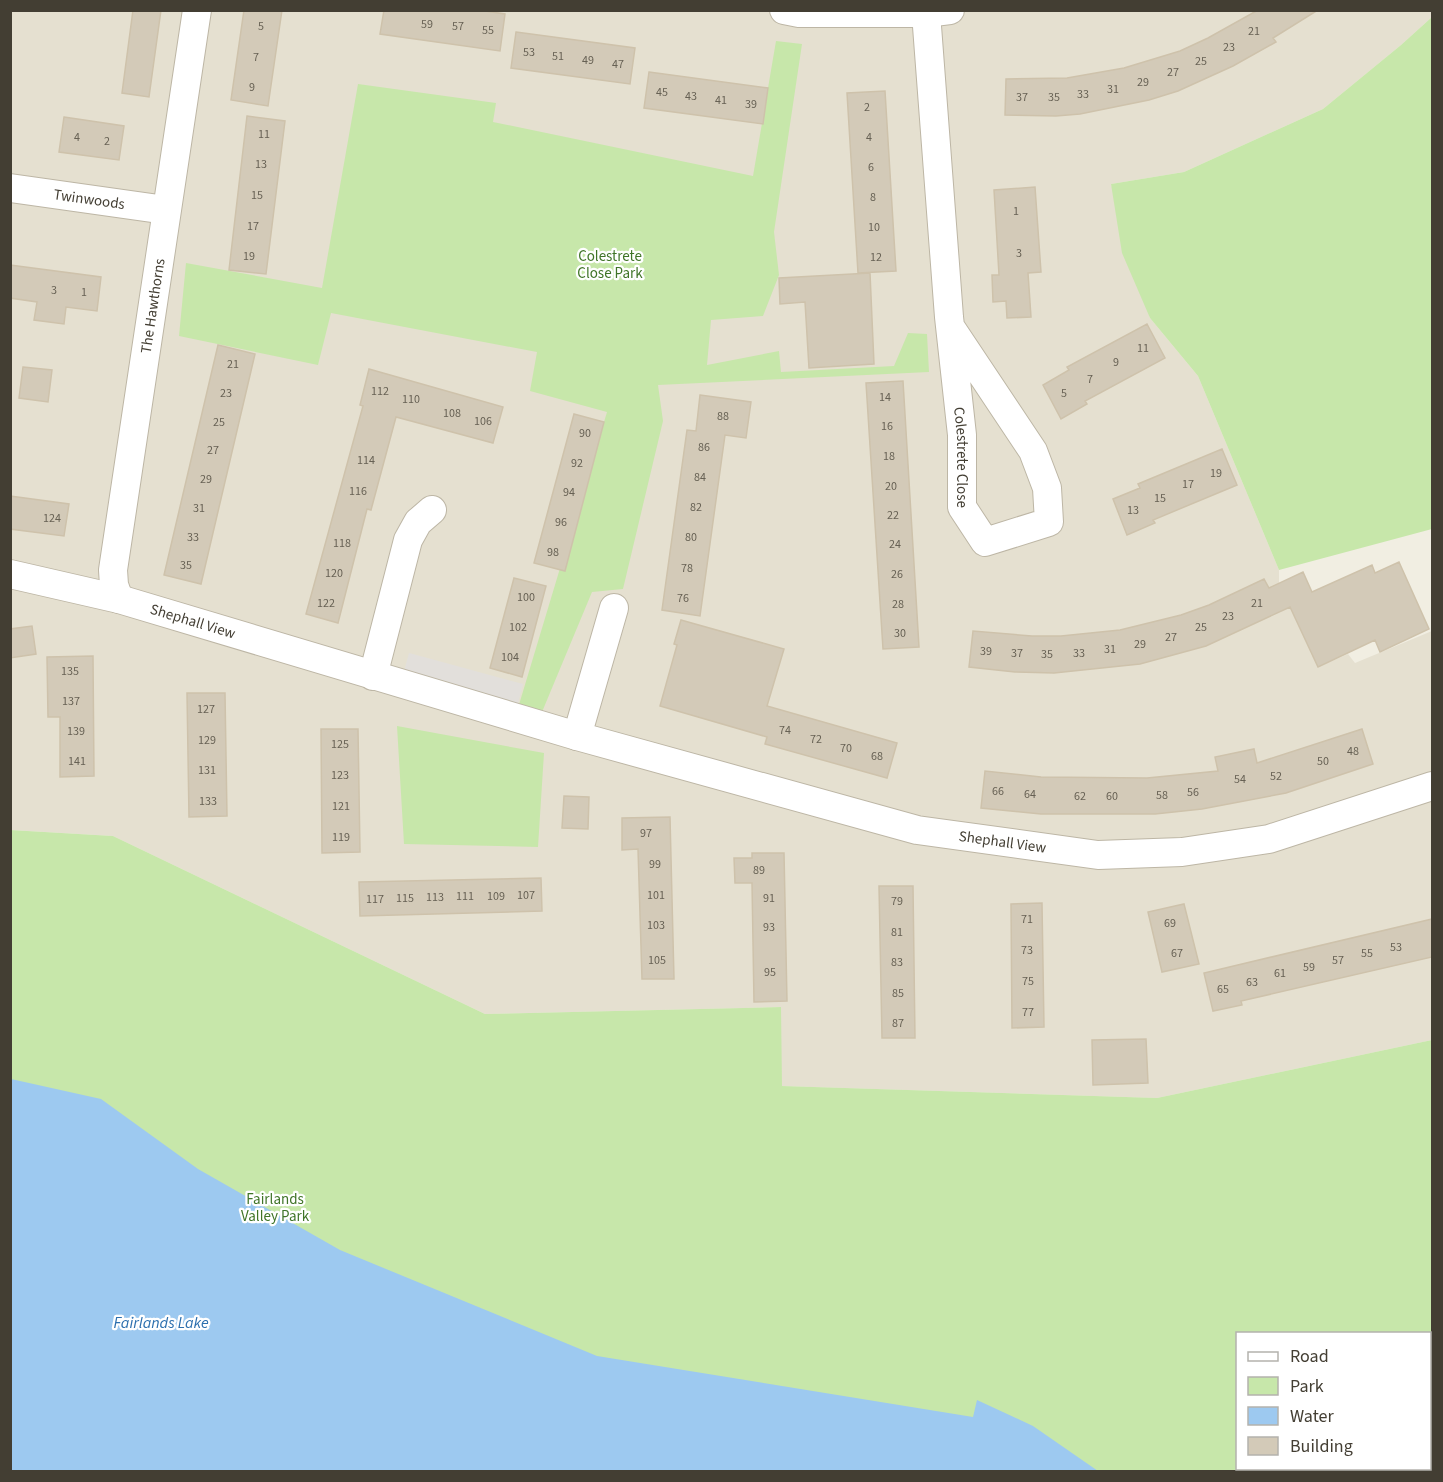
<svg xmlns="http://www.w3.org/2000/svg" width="1443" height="1482" viewBox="0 0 1443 1482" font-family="'Source Sans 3',sans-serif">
<rect width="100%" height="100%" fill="#f1eee2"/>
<path fill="#e5e0d0" d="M10,11H1432V17L1401,45L1323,109L1184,172L1111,184L1150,318L1198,376L1279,570V584L1318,667L1348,654L1355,663L1432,631V1040L1157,1098L781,1086V1007L485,1014L113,836L11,830Z"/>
<path fill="#c7e7aa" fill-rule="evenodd" d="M1432,17V529L1279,570L1198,376L1150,318L1122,253L1111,184L1184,172L1323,109L1401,45Z
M776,41L802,44L774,232L779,275L763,316L711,320L707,365L779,351L781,372L894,366L908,333L927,334L929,372L658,385L663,421L623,589L592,592L542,712L518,708L607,412L530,391L537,352L331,313L318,365L179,336L186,263L322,288L358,84L496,103L493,122L753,176Z
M397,726L544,753L538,847L404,844Z
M10,830L113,836L485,1014L781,1007L782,1086L1157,1098L1432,1040V1471H11ZM1238,1334H1430V1468H1238Z"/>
<path fill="#e2dfdb" d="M409,653L523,684L517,707L403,675Z"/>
<path fill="#9dc9f0" d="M11,1079L101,1099L198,1169L340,1250L597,1356L973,1417L977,1400L1033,1426L1098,1471H11Z"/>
<path fill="#d3cab8" stroke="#cec2ab" stroke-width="1.5" d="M133,10H161L149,97L122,93Z
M244,10H282L268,106L231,100Z
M384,10H478L505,14L500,51L380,34Z
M1258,10H1318L1273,38L1276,42L1233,66L1178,91L1149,100L1080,114L1056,116L1005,115L1006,79L1067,78L1124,68L1180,51L1208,38Z
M516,32L635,48L630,84L511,68Z
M649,72L768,88L763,124L644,108Z
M885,91L896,271L858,273L847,93Z
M247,116L285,121L266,274L229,270Z
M64,117L124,126L119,160L59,152Z
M1035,187L1041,272L1028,273L1031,317L1007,318L1006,301L993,302L992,275H999L994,190Z
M10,265L101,277L97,311L66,307L64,324L34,320L37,302L10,298Z
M870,273L874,364L809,368L805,302L780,304L779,278Z
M1147,324L1165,358L1085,401L1087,404L1061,419L1043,385L1069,370L1067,367Z
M218,345L255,354L201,584L164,575Z
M23,367L52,370L48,402L19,398Z
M369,369L503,407L493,443L396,417L371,510L367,509L338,623L306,614L363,406L360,405Z
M903,381L919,647L883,649L866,383Z
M700,395L751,402L746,438L725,435L700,616L662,610L687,430L696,431Z
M574,414L604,422L565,571L534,563Z
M1222,449L1237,485L1153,520L1155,523L1127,535L1113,499L1140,488L1138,484Z
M10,496L69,504L64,536L10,529Z
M1399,562L1429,629L1380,652L1375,640L1318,667L1290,607L1206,646L1140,664L1054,673L1015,672L969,667L973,631L1032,636H1061L1120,630L1181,615L1209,605L1264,579L1269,588L1303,572L1312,592L1372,565L1375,573Z
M514,578L546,586L522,677L490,668Z
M681,620L784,649L767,706L897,743L887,778L765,744L767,737L660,706L677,645L674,644Z
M32,626L36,654L10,658V629Z
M93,656L94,776L60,777V717H48L47,657Z
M187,693H225L227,816L189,817Z
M321,729H358L360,852L322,853Z
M1362,729L1373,764L1286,793L1202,809L1155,814H1041L981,808L985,771L1041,777L1147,778L1218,771L1215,757L1254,749L1257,763Z
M564,796L589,797L588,829L562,828Z
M670,817L674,979H642L638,849L622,850V818Z
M752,853H784L787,1001L754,1002L752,883H735L734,858H752Z
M541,878L542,911L360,916L359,882Z
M879,886H913L915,1038H882Z
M1042,903L1044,1027L1012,1028L1011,904Z
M1184,904L1199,964L1162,972L1148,912Z
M1432,919V957L1241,1001L1242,1005L1213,1011L1204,973Z
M1146,1039L1148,1083L1093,1085L1092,1040Z"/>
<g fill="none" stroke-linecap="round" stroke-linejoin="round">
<g stroke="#bdb6a5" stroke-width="30">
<g id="street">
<path d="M784,10L799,13H926L950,10"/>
<path id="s1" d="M926,13L949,317L962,435V507L985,542L1049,522L1047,488L1033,451L951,328"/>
<path id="s2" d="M10,188L166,210"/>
<path id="s3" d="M10,574L119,599L577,736L917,830L1098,855L1182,852L1269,839L1432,786"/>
<path id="s4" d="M119,599L114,585L113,570L197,10"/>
<path d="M373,676L408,540L418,522L432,510"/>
<path d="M577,736L614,608"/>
</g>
</g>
<use href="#street" stroke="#fff" stroke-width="28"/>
</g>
<g text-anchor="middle" stroke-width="4.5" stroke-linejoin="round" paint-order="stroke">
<g font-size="12" fill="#676154">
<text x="427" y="28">59</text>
<text x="261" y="30">5</text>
<text x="458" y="30">57</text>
<text x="488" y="34">55</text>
<text x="1254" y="35">21</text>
<text x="1229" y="51">23</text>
<text x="529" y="56">53</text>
<text x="558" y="60">51</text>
<text x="256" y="61">7</text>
<text x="588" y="64">49</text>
<text x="1201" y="65">25</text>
<text x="618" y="68">47</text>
<text x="1173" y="76">27</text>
<text x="1143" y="86">29</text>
<text x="252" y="91">9</text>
<text x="1113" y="93">31</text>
<text x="662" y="96">45</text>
<text x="1083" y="98">33</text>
<text x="691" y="100">43</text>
<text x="1022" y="101">37</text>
<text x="1054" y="101">35</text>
<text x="721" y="104">41</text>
<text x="751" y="108">39</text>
<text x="867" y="111">2</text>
<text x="264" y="138">11</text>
<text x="77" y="141">4</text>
<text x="869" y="141">4</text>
<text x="107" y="145">2</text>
<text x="261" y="168">13</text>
<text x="871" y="171">6</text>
<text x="257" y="199">15</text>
<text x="873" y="201">8</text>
<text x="1016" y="215">1</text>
<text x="253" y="230">17</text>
<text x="874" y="231">10</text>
<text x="1019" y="257">3</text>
<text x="249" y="260">19</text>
<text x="876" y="261">12</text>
<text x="54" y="294">3</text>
<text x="84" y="296">1</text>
<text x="1143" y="352">11</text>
<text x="1116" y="366">9</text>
<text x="233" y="368">21</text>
<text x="1090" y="383">7</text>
<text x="380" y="395">112</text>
<text x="226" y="397">23</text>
<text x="1064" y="397">5</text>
<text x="885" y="401">14</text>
<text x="411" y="403">110</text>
<text x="452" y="417">108</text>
<text x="723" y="420">88</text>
<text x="483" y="425">106</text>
<text x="219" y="426">25</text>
<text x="887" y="430">16</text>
<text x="585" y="437">90</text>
<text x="704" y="451">86</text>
<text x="213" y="454">27</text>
<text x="889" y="460">18</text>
<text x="366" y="464">114</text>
<text x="577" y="467">92</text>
<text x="1216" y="477">19</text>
<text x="700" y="481">84</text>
<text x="206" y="483">29</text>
<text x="1188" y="488">17</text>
<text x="891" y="490">20</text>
<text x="358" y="495">116</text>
<text x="569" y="496">94</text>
<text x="1160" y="502">15</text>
<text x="696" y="511">82</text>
<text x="199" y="512">31</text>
<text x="1133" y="514">13</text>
<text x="893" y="519">22</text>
<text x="52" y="522">124</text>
<text x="561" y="526">96</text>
<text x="193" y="541">33</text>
<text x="691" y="541">80</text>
<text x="342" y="547">118</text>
<text x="895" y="548">24</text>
<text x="553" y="556">98</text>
<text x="186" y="569">35</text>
<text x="687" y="572">78</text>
<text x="334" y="577">120</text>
<text x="897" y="578">26</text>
<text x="526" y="601">100</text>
<text x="683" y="602">76</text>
<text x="326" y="607">122</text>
<text x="1257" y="607">21</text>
<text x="898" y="608">28</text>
<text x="1228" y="620">23</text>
<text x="518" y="631">102</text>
<text x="1201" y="631">25</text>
<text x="900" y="637">30</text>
<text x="1171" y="641">27</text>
<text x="1140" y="648">29</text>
<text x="1110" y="653">31</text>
<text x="986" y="655">39</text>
<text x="1017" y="657">37</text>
<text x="1079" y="657">33</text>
<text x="1047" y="658">35</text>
<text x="510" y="661">104</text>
<text x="70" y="675">135</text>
<text x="71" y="705">137</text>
<text x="206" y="713">127</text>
<text x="785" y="734">74</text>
<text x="76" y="735">139</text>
<text x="816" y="743">72</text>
<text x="207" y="744">129</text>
<text x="340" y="748">125</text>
<text x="846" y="752">70</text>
<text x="1353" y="755">48</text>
<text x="877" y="760">68</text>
<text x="77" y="765">141</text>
<text x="1323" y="765">50</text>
<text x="207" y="774">131</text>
<text x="340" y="779">123</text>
<text x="1276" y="780">52</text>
<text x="1240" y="783">54</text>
<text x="998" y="795">66</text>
<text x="1193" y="796">56</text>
<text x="1030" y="798">64</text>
<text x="1162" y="799">58</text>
<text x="1080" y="800">62</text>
<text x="1112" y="800">60</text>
<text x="208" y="805">133</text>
<text x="341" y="810">121</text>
<text x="646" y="837">97</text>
<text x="341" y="841">119</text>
<text x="655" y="868">99</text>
<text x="759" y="874">89</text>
<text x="526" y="899">107</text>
<text x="656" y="899">101</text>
<text x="465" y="900">111</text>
<text x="496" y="900">109</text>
<text x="435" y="901">113</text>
<text x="405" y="902">115</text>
<text x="769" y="902">91</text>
<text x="375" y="903">117</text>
<text x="897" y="905">79</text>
<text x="1027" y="923">71</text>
<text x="1170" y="927">69</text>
<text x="656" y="929">103</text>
<text x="769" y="931">93</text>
<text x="897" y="936">81</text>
<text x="1396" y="951">53</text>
<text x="1027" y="954">73</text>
<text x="1177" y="957">67</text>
<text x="1367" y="957">55</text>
<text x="657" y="964">105</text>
<text x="1338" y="964">57</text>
<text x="897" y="966">83</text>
<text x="1309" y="971">59</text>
<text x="770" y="976">95</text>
<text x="1280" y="977">61</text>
<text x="1028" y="985">75</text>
<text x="1252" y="986">63</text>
<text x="1223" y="993">65</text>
<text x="898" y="997">85</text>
<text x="1028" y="1016">77</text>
<text x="898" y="1027">87</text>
</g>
<g font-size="15" fill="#433e33" stroke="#fff">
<text dy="5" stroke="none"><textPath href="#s2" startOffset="80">Twinwoods</textPath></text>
<text dy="5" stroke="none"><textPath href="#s4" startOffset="297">The Hawthorns</textPath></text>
<text dy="5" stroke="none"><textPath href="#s1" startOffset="446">Colestrete Close</textPath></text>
<text dy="5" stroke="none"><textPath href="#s3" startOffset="189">Shephall View</textPath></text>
<text dy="5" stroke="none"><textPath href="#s3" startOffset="1029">Shephall View</textPath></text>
</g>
<g font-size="15" fill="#3f7427" stroke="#fff">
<text x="610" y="261">Colestrete<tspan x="610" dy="17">Close Park</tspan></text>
<text x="275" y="1204">Fairlands<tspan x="275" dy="17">Valley Park</tspan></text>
</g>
<g font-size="16" font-style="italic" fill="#2c6fae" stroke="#fff">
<text x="161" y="1328">Fairlands Lake</text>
</g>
</g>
<rect width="1443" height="1482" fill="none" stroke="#433e33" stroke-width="24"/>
<rect x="1236" y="1332" width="195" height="138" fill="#ffffff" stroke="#b4b2ad" stroke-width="1.5"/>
<rect x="1248" y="1352" width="30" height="9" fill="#ffffff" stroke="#b4b2ad" stroke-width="1.5"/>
<text x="1290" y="1362" font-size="18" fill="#433e33">Road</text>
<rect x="1248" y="1377" width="30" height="18" fill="#c7e7aa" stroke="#b4b2ad" stroke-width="1.5"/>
<text x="1290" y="1392" font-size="18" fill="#433e33">Park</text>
<rect x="1248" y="1407" width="30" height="18" fill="#9dc9f0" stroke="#b4b2ad" stroke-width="1.5"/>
<text x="1290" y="1422" font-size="18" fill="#433e33">Water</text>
<rect x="1248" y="1437" width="30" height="18" fill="#d3cab8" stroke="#b4b2ad" stroke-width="1.5"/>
<text x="1290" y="1452" font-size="18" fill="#433e33">Building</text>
</svg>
